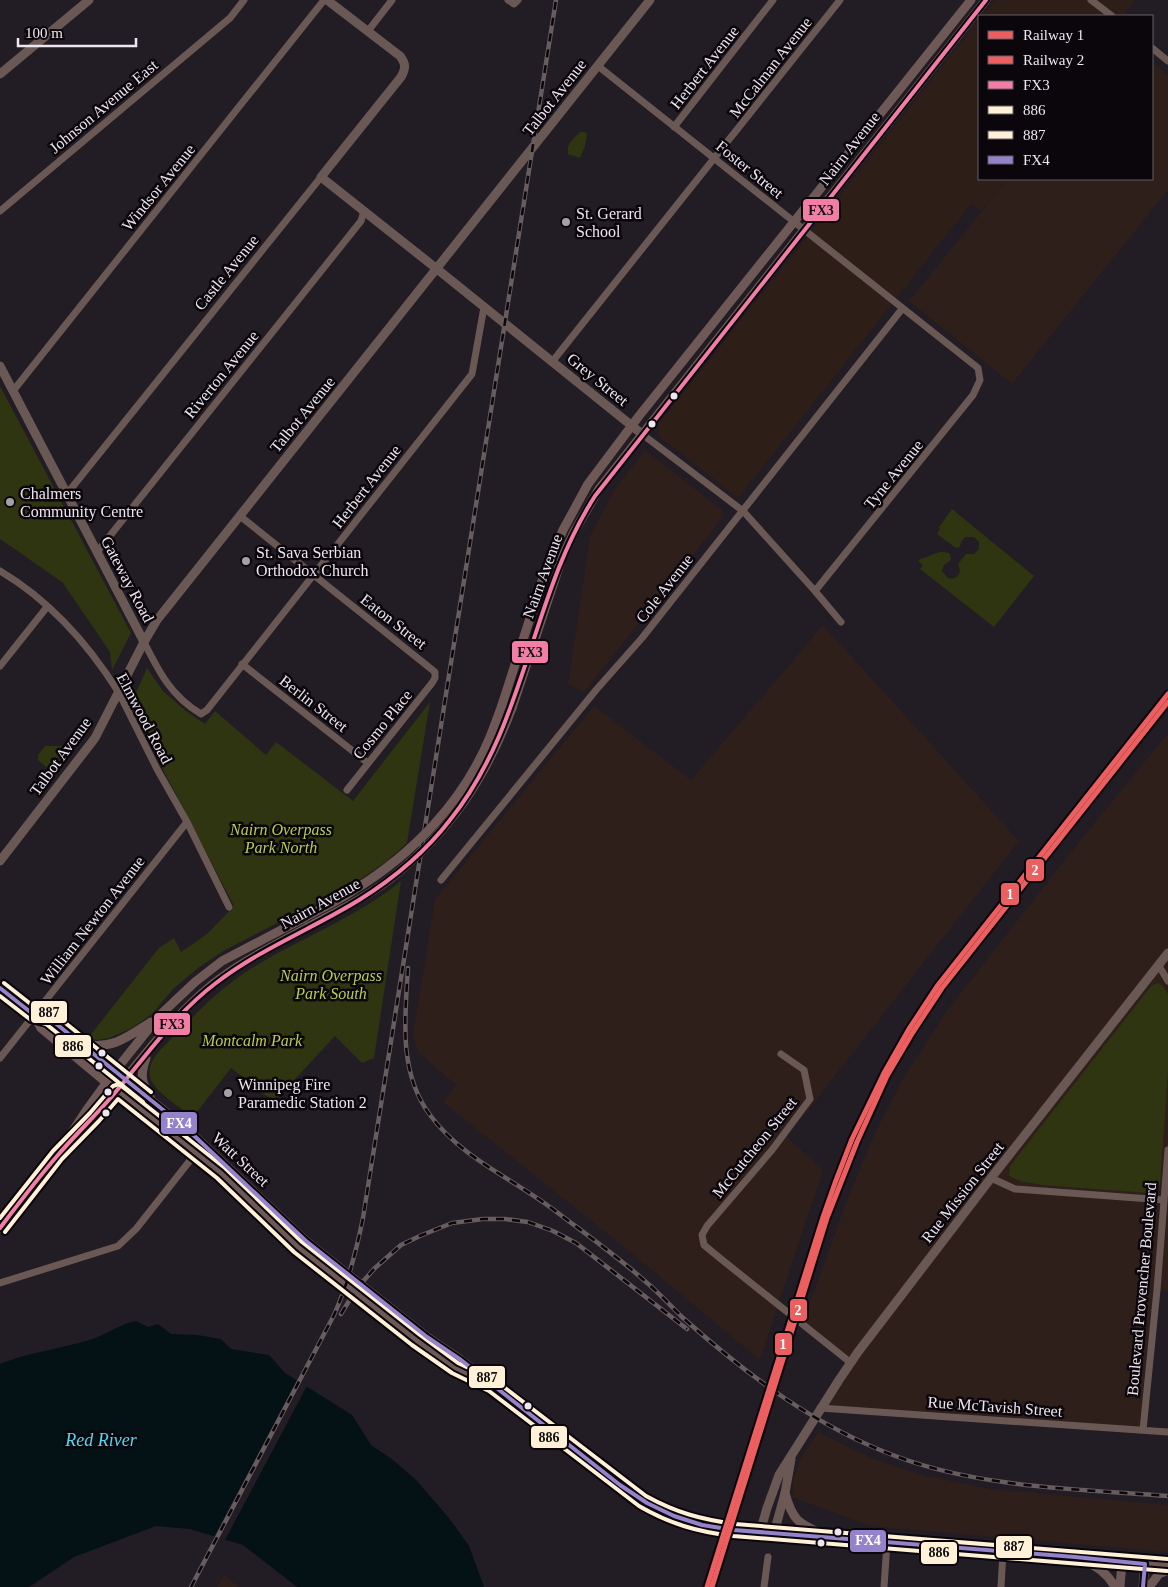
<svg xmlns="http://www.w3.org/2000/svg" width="1168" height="1587" viewBox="0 0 1168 1587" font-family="'Times New Roman',serif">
<rect width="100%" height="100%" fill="#221c24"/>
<path fill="#2d1f18" d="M995,0H1136L1123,16H982Z
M979,20V179H1008L981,211L971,204L738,498L659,436L658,425Z"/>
<path fill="#2f1f1b" d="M1152,62L1168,75V190L1012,384L909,301L1008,179H1152Z
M645,450L722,510L723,517L584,692L568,684L590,536L615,489Z
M823,625L1019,841L787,1137L823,1170L760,1360L629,1251L443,1102L456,1085L418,1052L413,1035L435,899L594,706L691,780Z
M1168,733V1291L1158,1290L1143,1430L820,1408L853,1363L803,1322L846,1203L874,1135L901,1082L946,1012L1067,857Z
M818,1432L869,1457L897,1467L923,1475L990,1489L1168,1505V1552L870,1526L792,1497L793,1481L800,1460Z
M224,1575L239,1587H217Z"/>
<path fill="#2f3511" d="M580,132H585L587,134L585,146L580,158L568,154C566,144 573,139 580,132Z
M0,386L131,633L112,670L110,652L63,583L12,547L0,539Z
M952,509L1034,576L994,627L920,569L923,565L918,561L920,559C931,557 939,548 950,554L951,560L944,565L942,571L948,578C954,580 958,577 960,571L958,564L966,554H974L979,549V542L974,537H965L961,542L960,547L956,548L937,534L940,529L939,527Z
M147,668L163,691L186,711L205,724L215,711L266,755L276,742L353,801L430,702L407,843L387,861L358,881L225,950L198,968L173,989L152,1014L132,1028L109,1038L97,1040L88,1038L159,948L174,938L181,952L207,934L234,906L130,706Z
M45,746H61L65,749L66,756L63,760H56L53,765L46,767L38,760V755Z
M401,881L374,1058L362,1063L335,1036L274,1102L231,1068L193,1117C182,1109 152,1090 150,1077C147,1059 163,1048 174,1036C199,1010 225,984 257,965C305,936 357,917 401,881Z
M1158,983L1163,986L1168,994V1071L1160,1184L1158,1189L1149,1193L1042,1185L1020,1181L1009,1176L1010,1166L1152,985Z"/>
<path fill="#041115" d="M136,1321L148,1327L158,1324L171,1334L197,1335L221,1339L231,1349L269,1355L285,1373L352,1415L371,1445L393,1460L416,1480L449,1518L469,1546L484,1587H297L243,1545L190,1529L156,1526L74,1557L29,1587H0V1364C29,1352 60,1349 90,1340C106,1335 120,1324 136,1321Z"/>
<path fill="#221c24" d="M298,1378L308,1384L224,1542L213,1539Z"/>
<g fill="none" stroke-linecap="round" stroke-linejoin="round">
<path stroke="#6a5854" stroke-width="7" d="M508,0L514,4L518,0
M1091,0L1112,16
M368,31L392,0
M1152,48L1168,61
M598,66L978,368L980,380L973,395L815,591
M674,127L773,0
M0,211L230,18L244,0
M552,362L840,0
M13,391L324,0
M642,434L743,511L815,591L841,622
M66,495L321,177
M240,516L435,672V678L432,683L347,790
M97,552L361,221L364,211
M0,571C49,600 89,645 119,693L157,769L187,822L229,907
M144,642C159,672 171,696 201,714L207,710L472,374L484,307
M242,664L368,763
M0,666L47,607
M441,880L596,690L642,638L902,309
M1159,966L1168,981
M781,1054L804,1070L810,1099L772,1150L707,1226L702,1235L704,1245L721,1259L851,1363
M0,1058L187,822
M991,1178L1015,1189L1164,1200
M0,1283L118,1246L136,1229L203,1144
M820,1408L1168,1432
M1143,1430L1157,1290L1168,1150
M764,1587L768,1557
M884,1587L887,1543
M1001,1587L1003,1552"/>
<path stroke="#6a5854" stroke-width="9" d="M327,0L400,56C406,64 406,68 401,77L321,177L437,269L642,434
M0,74L89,0
M0,366L144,642
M0,861L95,738L144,642L157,620L650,0
M762,1532L763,1522L767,1508L779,1475L839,1380L858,1352L991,1178L1168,953
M774,1533L785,1493L791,1459"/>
<path stroke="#6e5957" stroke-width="9" d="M502,705L542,581L563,530L588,484L639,416L971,0
M512,708L562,558L574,532L599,489L986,0
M0,988L34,1015L49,1018L188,1130L306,1241L427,1337L461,1360L620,1485C658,1512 687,1525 734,1530L1168,1565
M34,1015L41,1028L107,1083L221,1173L298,1247L416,1340L455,1368L479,1379
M83,1044C112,1050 128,1037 151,1022
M146,1058C140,1075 141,1081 150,1097
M72,1141C120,1091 158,1029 213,984C242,961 276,945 308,927
M0,1228L57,1155L86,1111L115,1071L159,1016L195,982L222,961L304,918
M785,1493C793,1522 799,1523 824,1535
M1082,1560C1097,1566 1107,1573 1115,1587
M1120,1587L1122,1562
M1143,1587L1145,1564
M1149,1587L1159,1574L1168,1570"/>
<g stroke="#675c5e" stroke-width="4.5">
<path id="rail" d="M408,968C405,1017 398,1072 430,1115C462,1159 516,1180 558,1213C587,1235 618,1257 646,1282C659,1293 670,1305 682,1317C747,1375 816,1427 898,1457C982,1488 1079,1489 1168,1496
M341,1314L357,1288L375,1268L401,1245L422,1235L452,1223L483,1219H505L528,1222L553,1231L576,1243L687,1329
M191,1587L334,1315C348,1284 356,1252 363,1218L556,0"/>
</g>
<use href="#rail" stroke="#0a060b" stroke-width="2.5" stroke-dasharray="8" stroke-linecap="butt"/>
<path stroke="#6e5957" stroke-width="9" d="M304,918C320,909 338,901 354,890C413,854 463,802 490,737C494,727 498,716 502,705
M308,927C336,912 365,898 390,879C450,832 485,779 512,708"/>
<g stroke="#0a060b" stroke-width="8">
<path id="bus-1" d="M0,1228C19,1203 37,1179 58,1155C76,1134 96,1115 114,1094C146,1056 175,1014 216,983C260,949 312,929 359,900C393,879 426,851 450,820C527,724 530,597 595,496L986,0"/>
</g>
<g stroke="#0a060b" stroke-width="8">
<path id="bus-2" d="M0,996L31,1020L46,1024L143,1102
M5,1232L62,1159L99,1121L118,1099L217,1178L294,1252L412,1345L452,1373L489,1391L639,1506C670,1524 698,1532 733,1536L1167,1571"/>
</g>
<g stroke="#0a060b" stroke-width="8">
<path id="bus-3" d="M4,983L37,1009L53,1013L151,1092
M0,1218L53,1151L90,1113L113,1086L119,1084L225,1168L302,1242L420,1335L458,1363L496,1381L646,1496C677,1513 700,1519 735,1524L1168,1559"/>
</g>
<g stroke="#0a060b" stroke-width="8">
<path id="bus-4" d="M0,988L34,1015L49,1018L188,1130L306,1241L427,1337L461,1360L620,1485L647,1503L674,1516L702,1525L734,1530L1075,1557L1145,1564L1143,1587"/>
</g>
<use href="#bus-1" stroke="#f27ea6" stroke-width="4"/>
<use href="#bus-2" stroke="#fff0d8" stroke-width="4"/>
<use href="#bus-3" stroke="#fff0d8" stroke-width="4"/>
<use href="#bus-4" stroke="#9482cb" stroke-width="4"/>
<g stroke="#0a060b" stroke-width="9">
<path id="rail-1" d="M707,1587L823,1217L835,1183L852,1139L884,1073L909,1029L938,985L1168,694"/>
</g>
<g stroke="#0a060b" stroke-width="9">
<path id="rail-2" d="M712,1587L827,1218L857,1142L887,1076L913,1032L942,988L1168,702"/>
</g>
<use href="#rail-1" stroke="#ec5f60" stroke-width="5"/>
<use href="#rail-2" stroke="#ec5f60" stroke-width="5"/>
</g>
<g fill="#a69fa8" stroke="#0a060b" stroke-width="2">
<circle cx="566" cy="222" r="5"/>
<circle cx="10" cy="502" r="5"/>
<circle cx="246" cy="561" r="5"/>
<circle cx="228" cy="1093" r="5"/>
</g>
<g fill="#ede5ef" stroke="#0a060b" stroke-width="2">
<circle cx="674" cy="396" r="4.5"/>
<circle cx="652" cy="424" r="4.5"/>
<circle cx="102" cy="1053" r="4.5"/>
<circle cx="99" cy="1066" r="4.5"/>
<circle cx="108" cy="1092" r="4.5"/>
<circle cx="106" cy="1113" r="4.5"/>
<circle cx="528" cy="1406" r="4.5"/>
<circle cx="838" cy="1532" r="4.5"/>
<circle cx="821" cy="1543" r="4.5"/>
</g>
<g text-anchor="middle" stroke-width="5" stroke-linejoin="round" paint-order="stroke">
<g font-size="16" fill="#ede5ef" stroke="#0a060b">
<text transform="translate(704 67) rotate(-52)" y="6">Herbert Avenue</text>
<text transform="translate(770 67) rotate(-52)" y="6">McCalman Avenue</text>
<text transform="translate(554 97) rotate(-52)" y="6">Talbot Avenue</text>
<text transform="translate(103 106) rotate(-40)" y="6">Johnson Avenue East</text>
<text transform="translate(849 148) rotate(-52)" y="6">Nairn Avenue</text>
<text transform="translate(750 169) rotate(39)" y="6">Foster Street</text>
<text transform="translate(158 187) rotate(-51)" y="6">Windsor Avenue</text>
<text transform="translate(226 272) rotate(-51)" y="6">Castle Avenue</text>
<text transform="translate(221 374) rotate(-51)" y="6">Riverton Avenue</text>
<text transform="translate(598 379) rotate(39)" y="6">Grey Street</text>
<text transform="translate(302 414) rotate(-51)" y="6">Talbot Avenue</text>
<text transform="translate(893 474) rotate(-51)" y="6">Tyne Avenue</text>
<text transform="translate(366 486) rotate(-52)" y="6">Herbert Avenue</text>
<text transform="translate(542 576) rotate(-70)" y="6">Nairn Avenue</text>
<text transform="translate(128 579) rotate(62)" y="6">Gateway Road</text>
<text transform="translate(664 588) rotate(-52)" y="6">Cole Avenue</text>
<text transform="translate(394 621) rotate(38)" y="6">Eaton Street</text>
<text transform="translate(314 703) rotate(38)" y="6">Berlin Street</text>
<text transform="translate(145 718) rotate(62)" y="6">Elmwood Road</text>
<text transform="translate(382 724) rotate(-51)" y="6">Cosmo Place</text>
<text transform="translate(60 756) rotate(-54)" y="6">Talbot Avenue</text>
<text transform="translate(320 903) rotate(-29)" y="6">Nairn Avenue</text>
<text transform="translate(92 920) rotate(-52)" y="6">William Newton Avenue</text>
<text transform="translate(754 1147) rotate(-51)" y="6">McCutcheon Street</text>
<text transform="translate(241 1159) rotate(43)" y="6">Watt Street</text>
<text transform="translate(962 1192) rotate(-52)" y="6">Rue Mission Street</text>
<text transform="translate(1141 1289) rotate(-85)" y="6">Boulevard Provencher Boulevard</text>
<text transform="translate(995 1406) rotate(4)" y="6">Rue McTavish Street</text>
</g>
<g font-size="16" fill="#ede5ef" stroke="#0a060b" text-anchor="start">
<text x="576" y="219">St. Gerard<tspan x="576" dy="18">School</tspan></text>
<text x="20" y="499">Chalmers<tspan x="20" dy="18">Community Centre</tspan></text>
<text x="256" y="558">St. Sava Serbian<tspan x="256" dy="18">Orthodox Church</tspan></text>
<text x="238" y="1090">Winnipeg Fire<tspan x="238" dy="18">Paramedic Station 2</tspan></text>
</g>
<g font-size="16" font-style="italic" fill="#b8cf4b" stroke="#0a060b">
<text x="281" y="835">Nairn Overpass<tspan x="281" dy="18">Park North</tspan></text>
<text x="331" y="981">Nairn Overpass<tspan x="331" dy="18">Park South</tspan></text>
<text x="252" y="1046">Montcalm Park</text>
</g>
<g font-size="18" font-style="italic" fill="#47ddf4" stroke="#0a060b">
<text x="101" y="1446">Red River</text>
</g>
</g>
<g stroke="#0a060b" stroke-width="2">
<rect x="802" y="198" width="38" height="24" rx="5" fill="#f27ea6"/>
<rect x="511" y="640" width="38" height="24" rx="5" fill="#f27ea6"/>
<rect x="1025" y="858" width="20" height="24" rx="5" fill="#ec5f60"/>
<rect x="1000" y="882" width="20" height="24" rx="5" fill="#ec5f60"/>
<rect x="30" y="1000" width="38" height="24" rx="5" fill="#fff0d8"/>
<rect x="153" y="1012" width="38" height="24" rx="5" fill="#f27ea6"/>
<rect x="54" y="1034" width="38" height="24" rx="5" fill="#fff0d8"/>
<rect x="160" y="1111" width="38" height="24" rx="5" fill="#9482cb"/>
<rect x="789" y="1298" width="19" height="24" rx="5" fill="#ec5f60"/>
<rect x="774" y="1332" width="19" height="24" rx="5" fill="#ec5f60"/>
<rect x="468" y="1365" width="38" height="24" rx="5" fill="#fff0d8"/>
<rect x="530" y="1425" width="38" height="24" rx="5" fill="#fff0d8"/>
<rect x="849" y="1529" width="38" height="24" rx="5" fill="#9482cb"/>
<rect x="995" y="1535" width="38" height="24" rx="5" fill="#fff0d8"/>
<rect x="920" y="1541" width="38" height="24" rx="5" fill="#fff0d8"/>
</g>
<g font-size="14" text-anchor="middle" font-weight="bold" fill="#fff">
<text x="1035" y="875">2</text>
<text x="1010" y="899">1</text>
<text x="179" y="1128">FX4</text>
<text x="798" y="1315">2</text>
<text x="783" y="1349">1</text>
<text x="868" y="1545">FX4</text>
</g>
<g font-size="14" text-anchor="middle" font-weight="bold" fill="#111">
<text x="821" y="215">FX3</text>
<text x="530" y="657">FX3</text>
<text x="49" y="1017">887</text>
<text x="172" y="1029">FX3</text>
<text x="73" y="1051">886</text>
<text x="487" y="1382">887</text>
<text x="549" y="1442">886</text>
<text x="1014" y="1551">887</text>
<text x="939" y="1557">886</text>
</g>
<rect x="978" y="15" width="175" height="165" fill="#0a060b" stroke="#655f66"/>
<rect x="988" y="31" width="25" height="8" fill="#ec5f60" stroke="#655f66"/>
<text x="1023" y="40" font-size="15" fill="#ede5ef">Railway 1</text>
<rect x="988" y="56" width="25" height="8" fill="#ec5f60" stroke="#655f66"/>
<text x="1023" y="65" font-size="15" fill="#ede5ef">Railway 2</text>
<rect x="988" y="81" width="25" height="8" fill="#f27ea6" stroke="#655f66"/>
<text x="1023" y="90" font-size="15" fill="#ede5ef">FX3</text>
<rect x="988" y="106" width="25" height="8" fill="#fff0d8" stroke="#655f66"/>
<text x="1023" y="115" font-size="15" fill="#ede5ef">886</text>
<rect x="988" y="131" width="25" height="8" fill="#fff0d8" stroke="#655f66"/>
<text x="1023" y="140" font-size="15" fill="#ede5ef">887</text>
<rect x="988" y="156" width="25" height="8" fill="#9482cb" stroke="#655f66"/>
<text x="1023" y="165" font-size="15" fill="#ede5ef">FX4</text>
<path d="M18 38v8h118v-8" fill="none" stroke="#ede5ef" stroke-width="2.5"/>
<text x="25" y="38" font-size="15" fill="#ede5ef" stroke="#0a060b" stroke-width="4" paint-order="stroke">100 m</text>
</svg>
